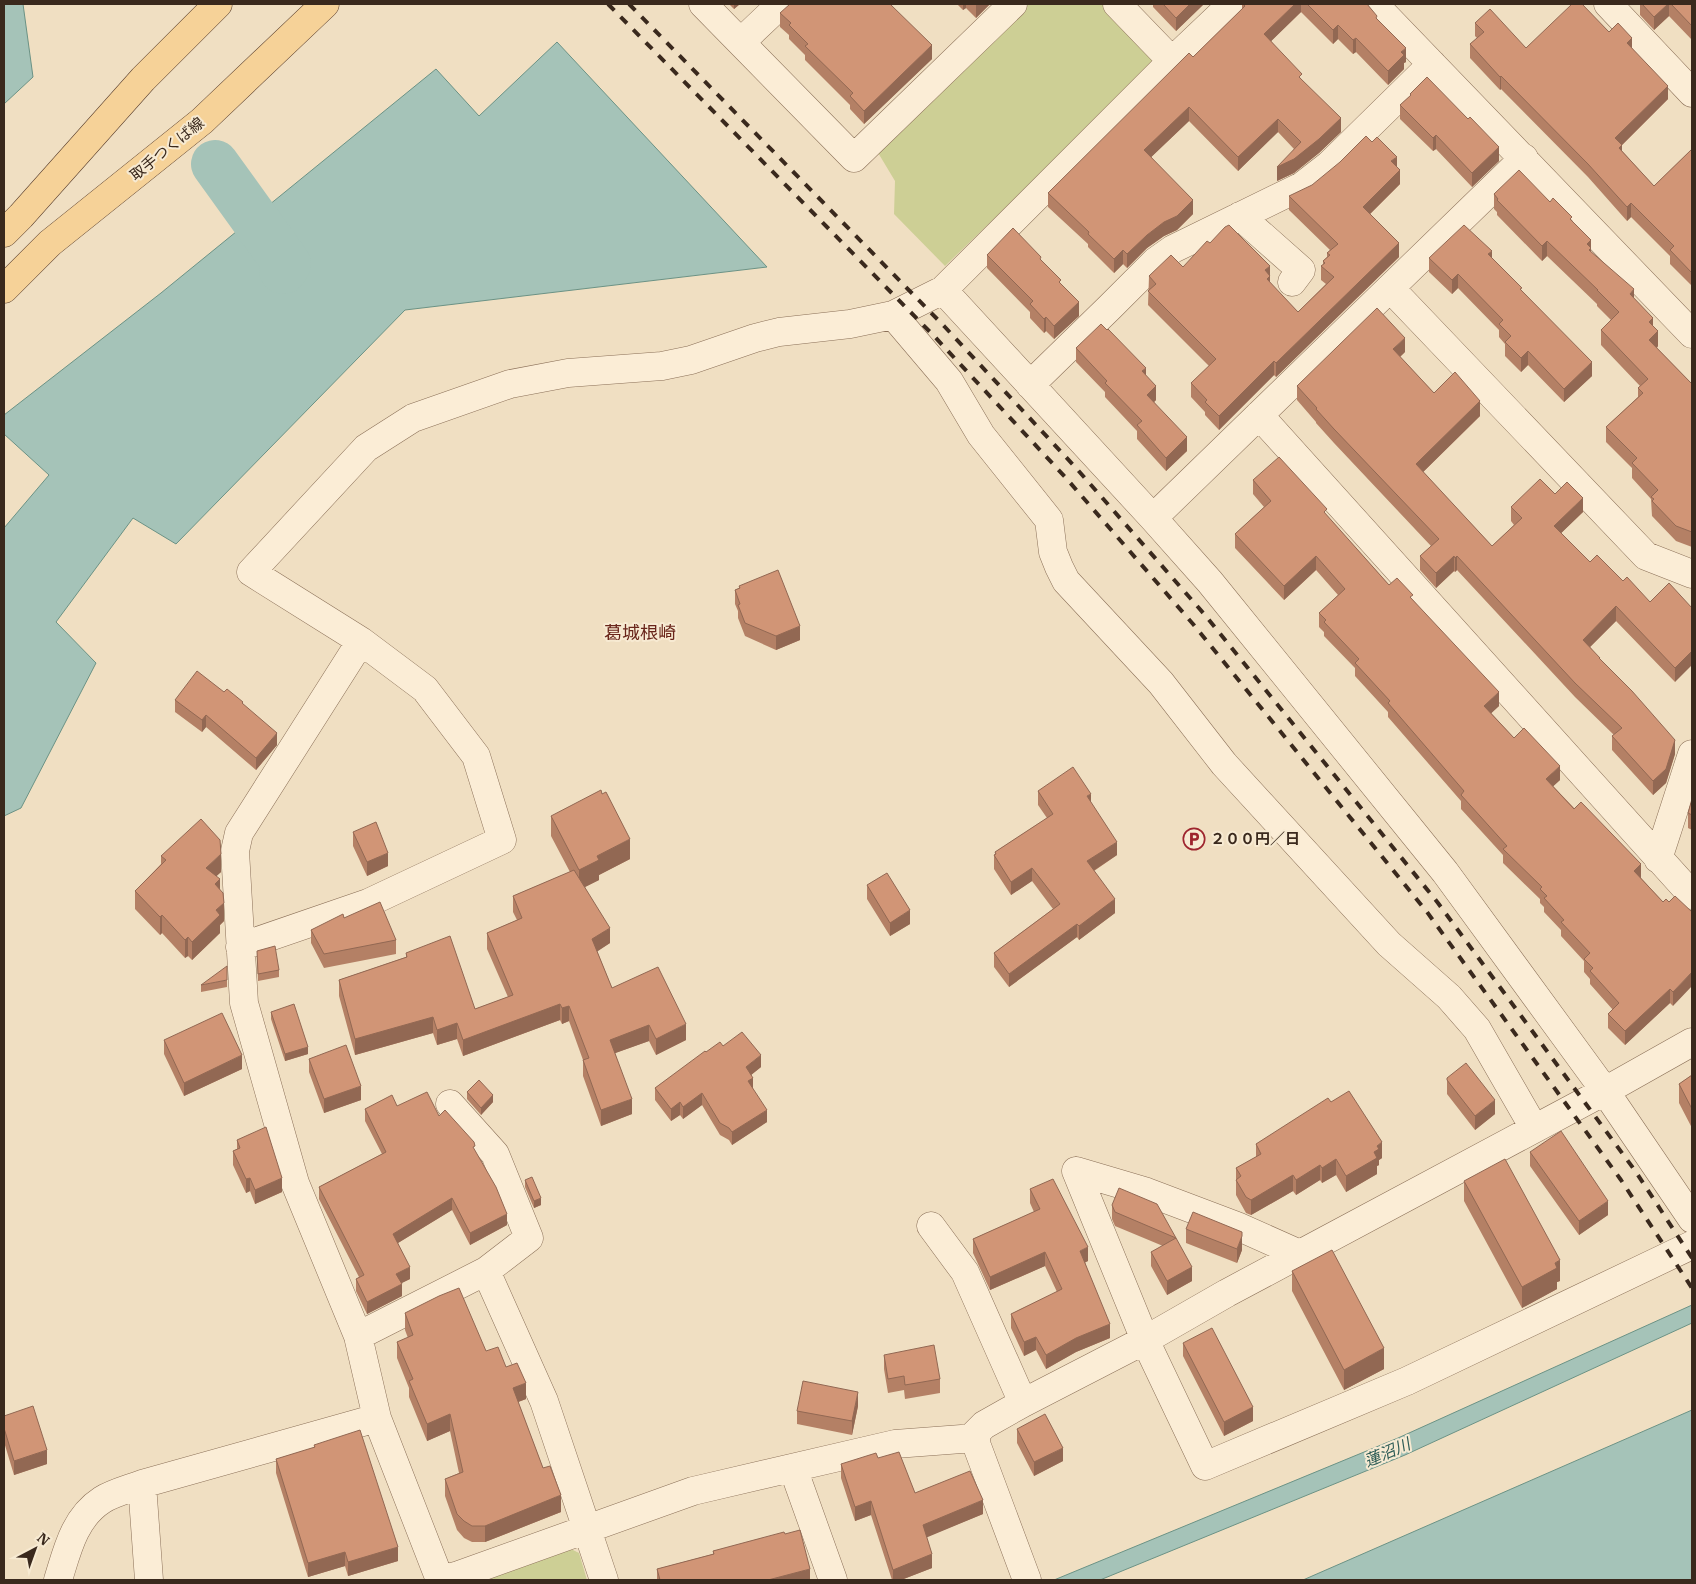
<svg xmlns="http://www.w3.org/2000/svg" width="1696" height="1584" viewBox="0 0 1696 1584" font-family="'IBM Plex Serif','Noto Sans JP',serif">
<rect width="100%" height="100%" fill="#f0dfc2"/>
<path fill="#cdcf95" d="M1029,4H1103L1158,60L945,266L894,214L895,181L877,151Z
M569,1548L579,1553L587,1580H478Z"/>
<path fill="#a5c3b8" stroke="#6b9285" d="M4,4H23L33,77L4,104Z
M557,42L767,267L405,310L176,544L133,518L56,622L96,663L21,808L4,816V528L49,475L4,434V415L161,293L436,69L479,116Z
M1692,1305V1323L1405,1455L1100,1580H1054L1398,1438Z
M1692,1410V1580H1303Z"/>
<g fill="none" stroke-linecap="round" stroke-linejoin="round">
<path stroke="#a5c3b8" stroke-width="48" d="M215,164L287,264L283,270"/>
<g stroke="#8b7058" stroke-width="29">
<path id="street" d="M703,4L854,158L1013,4
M1117,4L1172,61
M1232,4L1172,61L943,290L1153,518L1210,582L1445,872L1605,1091L1692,1219
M1374,4L1692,334
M1608,4L1692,93
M741,42L781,4
M1240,216L1301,270L1292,282
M1390,288L1646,556L1692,574
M893,315L949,381L981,435L1049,520L1053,552L1059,567L1066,581L1161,683L1224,764L1389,944L1449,997L1477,1029L1534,1128
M1030,385L1110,307L1156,261L1173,249L1302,186L1329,165L1432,64
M1259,415L1692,895
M1153,518L1524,158
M1658,859L1692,754
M240,947L368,903L502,840L476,756L425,689L361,641L251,572L366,448L413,418L510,384L568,373L662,366L691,360L755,338L779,332L850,324L893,315L943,290
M1076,1171L1145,1340L1205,1466L1407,1381L1692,1245
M1076,1171L1147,1192L1237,1226L1302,1255
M931,1226L965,1272L1023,1403
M486,1271L544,1401L604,1580
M358,1336L486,1271L529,1238L495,1154L450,1104
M377,1418L440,1580
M793,1468L833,1580
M58,1580C67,1551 74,1518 102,1500C113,1493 129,1489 142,1484
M149,1580L142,1484L377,1418L358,1336L295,1183L244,1003L235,851L239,833L361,641
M439,1580L459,1575L693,1491L895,1444L975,1438
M1027,1580L977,1446L975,1434L984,1425L1023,1403L1145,1340L1227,1293L1605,1091L1692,1042"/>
</g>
<g stroke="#593e2d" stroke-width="29">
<path id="primary" d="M4,233L21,216L143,79L218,4
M4,289L50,243L202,121L325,4"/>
</g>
<use href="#street" stroke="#fbedd6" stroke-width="28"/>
<use href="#primary" stroke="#f6d298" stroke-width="28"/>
<path stroke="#3a291d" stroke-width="4" stroke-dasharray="9 9" stroke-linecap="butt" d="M608,4L934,336L1066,478L1193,624L1427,912L1621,1180L1692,1288
M629,4L944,326L1077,469L1205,615L1438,903L1636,1172L1692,1258"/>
</g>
<path fill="#b48065" d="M729,4H740L734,9Z
M957,4H990L976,18L966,8L963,10Z
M1153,4H1204L1176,31L1153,7Z
M1242,4H1367L1406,62L1404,63V69L1388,85L1356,52L1353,54L1338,39L1333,44L1301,12L1271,41L1302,80L1341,132L1319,153L1294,173L1277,181L1294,149L1278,132L1238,171L1189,121L1151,157L1193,214L1177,230L1164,236L1147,248L1127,268L1123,264L1114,273L1088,247V244L1048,207V193L1193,57L1242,9Z
M1640,4H1692V40L1669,16L1654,30L1640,15Z
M780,13L932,59L864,124L850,109V105L805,60V55L789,39V35L780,27Z
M1475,23L1526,48L1609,32L1632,48L1668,99L1622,145V151L1654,186L1692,149V286L1670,264V256L1631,217L1627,221L1588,177L1501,89L1500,90L1470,58V44L1477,38L1475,36Z
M1410,94L1499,161L1472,187L1436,149L1433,151L1400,119V105L1410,96Z
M1397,167L1400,184L1370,214L1399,257L1276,377L1274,375L1219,430L1205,415V412L1191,397V383L1209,366L1148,305L1149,276L1183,267L1210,243L1270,275V283L1298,312L1326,284L1321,280V266L1323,265V261L1327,257V253L1330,250L1289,210V196Z
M1494,194L1550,202L1572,220L1591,252L1634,299L1653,326L1658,346L1657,348L1692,384V547L1676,541L1652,516L1651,499L1632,478V468L1606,442V427L1638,397V388L1640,386L1601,345V330L1611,320L1597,306V304L1547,256L1542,261L1497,215V212L1494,209Z
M987,255L1041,261L1061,284L1079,316L1054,339L1046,331L1044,333L1030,318V312L987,268Z
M1429,258H1492L1522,291L1592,376L1564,402L1528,365L1521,372L1505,356V344L1499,337V330L1458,288L1452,294L1429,272Z
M1076,348L1156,400L1154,402L1187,451L1166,471L1137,439V431L1105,397V392L1076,362Z
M1405,352L1400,357L1434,393L1480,416L1423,472L1492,546L1514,525L1511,521V507L1555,494L1583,512L1561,533L1590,562L1623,581L1650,602L1692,608L1675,682L1616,621L1590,647L1675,754L1666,783L1653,795L1612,750V736L1614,735L1575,697L1457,570L1455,572L1454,571L1436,588L1420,570V556L1431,546L1334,443L1316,423V422L1297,400V386Z
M1253,480L1327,516L1389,585L1413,600L1499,706L1491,713L1514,738L1560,780L1553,786L1641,878L1663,902H1669L1675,896L1673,1006L1670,1003L1625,1045L1608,1028V1014L1613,1010L1590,984V979L1584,972V961L1561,936V930L1544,912V907L1540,903V899L1503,863V855L1461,809V801L1388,717V712L1355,676V668L1324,636V632L1319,627V613L1338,595L1316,570L1284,600L1235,548V534L1264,507L1253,494Z
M739,586L800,640L776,650L745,636L738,618V611L735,604V590L739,588Z
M224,692L243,704L277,745L256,770L206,727L202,732L175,712V700Z
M1038,791L1091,803L1117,855L1094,871L1115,913L1079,940L1077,937L1009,987L994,967V953L1053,909L1032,881L1011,895L994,869V855L995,854V852L1047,818L1038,805Z
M1692,799V830L1688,828V813Z
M551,816L630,859L599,875V880L585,887L610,943L597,951L612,988L686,1040L656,1055L649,1041L615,1053L632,1114L601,1126L583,1076V1060L569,1021L562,1024L560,1020L463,1056L457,1039L437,1045L433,1033L355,1055L339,996V980L406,957V953L475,1009L508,997L487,949V933L517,920L513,912V896L570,872L551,836Z
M353,832L388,866L367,876L353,846Z
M161,856L221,872L216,876L220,890L224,921L220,925V933L192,960L188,956L185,958L162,933L160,935L135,909V891L161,864Z
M867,885L910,924L890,936L867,899Z
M344,918L396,940V954L324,968L311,943V930Z
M257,951L279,970V977L258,981Z
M227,980V987L201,992V985Z
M271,1012L308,1054L285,1061L271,1019Z
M164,1040L242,1069L184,1096L164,1054Z
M723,1046L761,1067L751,1075L753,1089L767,1122L732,1145L729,1140L720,1135L702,1105L683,1119L680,1115L671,1121L655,1100V1088L706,1052Z
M309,1059L361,1100L324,1113L309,1072Z
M1692,1075V1128L1679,1103V1084Z
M1447,1080L1495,1114L1475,1130L1447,1094Z
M467,1092L493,1102L481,1115L467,1099Z
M1331,1102L1382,1158L1379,1160V1165L1377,1166V1174L1346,1192L1336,1175L1322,1183L1320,1180L1296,1195L1293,1191L1251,1215L1246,1213L1236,1195V1168L1256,1157V1144Z
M397,1106L439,1116L475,1151L507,1225L470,1245L452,1210L398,1243L410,1279L401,1283L402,1296L367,1314L356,1291V1279L359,1277L319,1199V1187L382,1154L365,1121V1109Z
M237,1140L282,1192L255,1204L250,1191L246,1193L233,1165V1151L237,1149Z
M1530,1152L1608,1215L1579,1235L1530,1166Z
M525,1180L541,1205L534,1208L525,1187Z
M1464,1181L1560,1281L1557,1282V1289L1522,1308L1464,1201Z
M1030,1189L1088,1261L1085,1262L1110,1338L1076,1352L1046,1369L1036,1350L1024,1356L1011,1328V1314L1057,1292L1045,1266L990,1290L973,1253V1239L1034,1212L1030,1203Z
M1112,1205L1176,1238L1192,1281L1167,1295L1151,1266V1252L1163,1246L1115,1226L1112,1219Z
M1186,1229L1242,1250L1237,1263L1186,1243Z
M1292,1271L1384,1369L1344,1390L1292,1291Z
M405,1313L486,1351L506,1367L526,1399L518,1402L543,1468L561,1512L485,1542H472L464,1538L457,1530L445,1496V1479L459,1473L450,1431L427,1441L409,1397V1388L397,1358V1342L408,1338L405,1330Z
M1183,1343L1253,1421L1224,1436L1183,1356Z
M884,1355L940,1379V1393L905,1399L904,1390L888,1393L884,1369Z
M858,1406L852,1435L797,1424V1411Z
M4,1416L47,1464L14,1475L4,1442Z
M1017,1429L1063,1461L1034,1476L1017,1443Z
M314,1445L398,1561L348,1576L345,1566L308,1577L276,1473V1459L314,1448Z
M841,1464L915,1493L983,1514L926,1537L932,1568L901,1580H892L871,1515L855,1521L841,1478Z
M785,1534L810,1580H657V1569L713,1554V1551Z"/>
<path fill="#926853" d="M734,4H740L734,9Z
M963,4H966V8L963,10Z
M976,4H990L976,18Z
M1190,4H1204L1176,31V18Z
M1295,4H1301V12L1264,48V34Z
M1668,4H1669V16L1654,30V17Z
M1338,25V39L1333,44V30Z
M1356,38V52L1353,54V40Z
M1632,38V52L1627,43Z
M932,45V59L864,124V111Z
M1406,48V62L1404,63V69L1388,85V71L1401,52Z
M1501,76V89L1500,90V77Z
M1668,86V99L1622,145V158L1615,138Z
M1189,107V121L1144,164V150Z
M1341,118V132L1319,153L1294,173L1277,181V167Z
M1278,119V132L1238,171V157Z
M1436,135V149L1433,151V138Z
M1499,147V161L1472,187V173Z
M1397,157V170L1391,161Z
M1400,170V184L1363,221V207Z
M1193,200V214L1177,230L1164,236L1147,248L1127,268V254L1147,235Z
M1631,203V217L1627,221V207Z
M1591,240V263L1587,244Z
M1547,241V256L1542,261V246Z
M1399,243V257L1276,377V363Z
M1123,250V264L1114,273V259Z
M1492,251V264L1488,254Z
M1270,266V289L1267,293L1265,270Z
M1458,274V288L1452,294V280Z
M1634,289V304L1630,294Z
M1079,302V316L1054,339V326Z
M1046,317V331L1044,333V319Z
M1653,318V333L1649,322Z
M1658,331V346L1649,355V340Z
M1405,338V352L1393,363V349Z
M1528,351V365L1521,372V358Z
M1274,361V375L1219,430V416Z
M1592,362V376L1564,402V389Z
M1146,368V381L1142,371Z
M1156,386V400L1147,409V395Z
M1480,401V416L1416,479V464Z
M1187,437V451L1166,471V458Z
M1583,498V512L1554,540V526Z
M1316,556V570L1284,600V586Z
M1454,556V571L1436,588V573Z
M1457,556V570L1455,572V558Z
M1616,606V621L1583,654V640Z
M800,626V640L776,650V636Z
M1692,651V665L1675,682V668Z
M1499,692V706L1484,720V706Z
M206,715V727L202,732V720Z
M277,733V745L256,770V758Z
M1675,740V754L1666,783L1653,795V781Z
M1560,766V780L1546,793V779Z
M1091,794V807L1087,796Z
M630,839V859L599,875V880L579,890V870L597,856Z
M1117,842V855L1087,875V861Z
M388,853V866L367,876V862Z
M221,854V872L206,886V868Z
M1641,864V878L1634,885V871Z
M1032,868V881L1011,895V882Z
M220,879V898L215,884Z
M1115,899V913L1079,940V926Z
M224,903V921L220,925V933L192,960V942L216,910Z
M910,910V924L890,936V923Z
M162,915V933L160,935V917Z
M1077,924V937L1009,987V974Z
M610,928V943L592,955V939Z
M188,937V956L185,958V940Z
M1692,972V986L1673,1006V992Z
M1670,989V1003L1625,1045V1031Z
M560,1004V1020L463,1056V1040Z
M569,1006V1021L562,1024V1008Z
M433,1017V1033L355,1055V1039Z
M457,1023V1039L437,1045V1030Z
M686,1024V1040L656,1055V1039Z
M649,1025V1041L610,1055V1040Z
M308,1047V1054L285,1061V1054Z
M242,1055V1069L184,1096V1083Z
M761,1055V1067L746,1079V1067Z
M753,1078V1090L748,1081Z
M361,1086V1100L324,1113V1099Z
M702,1093V1105L683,1119V1107Z
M493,1095V1102L481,1115V1108Z
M632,1099V1114L601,1126V1110Z
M1495,1100V1114L1475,1130V1116Z
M680,1102V1115L671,1121V1109Z
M767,1110V1122L732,1145V1132Z
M1382,1142V1158L1379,1160V1165L1377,1166V1174L1346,1192V1176L1374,1152L1377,1146Z
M1336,1159V1175L1322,1183V1168Z
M1320,1165V1180L1296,1195V1180Z
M1293,1175V1191L1251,1215V1200Z
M250,1178V1191L246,1193V1179Z
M282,1178V1192L255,1204V1190Z
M452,1198V1210L393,1246V1234Z
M541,1198V1205L534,1208V1201Z
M1608,1201V1215L1579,1235V1221Z
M507,1214V1225L470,1245V1233Z
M1242,1236V1250L1237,1263V1249Z
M1088,1247V1261L1080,1265V1251Z
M1045,1252V1266L990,1290V1277Z
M1560,1260V1281L1557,1282V1289L1522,1308V1287L1555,1263Z
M410,1267V1279L396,1286V1274Z
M1192,1267V1281L1167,1295V1281Z
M402,1284V1296L367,1314V1302Z
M1110,1324V1338L1076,1352L1046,1369V1355L1076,1338Z
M1036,1337V1350L1024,1356V1342Z
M1384,1348V1369L1344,1390V1370Z
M526,1383V1399L513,1404V1388Z
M858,1392V1406L852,1435V1421Z
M1253,1407V1421L1224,1436V1422Z
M450,1414V1431L427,1441V1424Z
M1063,1448V1461L1034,1476V1462Z
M47,1450V1464L14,1475V1461Z
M561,1495V1512L485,1542V1526Z
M983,1500V1514L923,1539V1525Z
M871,1501V1515L855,1521V1507Z
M398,1547V1561L348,1576V1562Z
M345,1552V1566L308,1577V1563Z
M932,1554V1568L901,1580H893V1570Z
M810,1569V1580H768Z"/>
<path fill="#d19576" stroke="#926853" d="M790,4H890L932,45L864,111L850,96L853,93L805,46L808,44L789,25L791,23L780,13Z
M1163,4H1190L1176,18Z
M1243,4H1295L1264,34L1302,74L1299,77L1341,118L1319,139L1294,159L1277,167L1301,142L1278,119L1238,157L1189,107L1144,150L1193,200L1177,216L1164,222L1147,235L1127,254L1123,250L1114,259L1088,234L1089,232L1048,193L1189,53L1193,57L1245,6Z
M1307,4H1367L1377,16L1376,18L1406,48L1401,52L1404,55L1388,71L1356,38L1353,40L1338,25L1333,30Z
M1572,4H1582L1609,32L1618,23L1632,38L1627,43L1668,86L1615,138L1622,145L1619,148L1654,186L1692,149V273L1670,250L1674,246L1631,203L1627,207L1588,164L1501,76L1500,77L1470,44L1484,32L1475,23L1490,9L1526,48Z
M1642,4H1668L1654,17Z
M1671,4H1692V26Z
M1427,77L1468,119L1470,117L1499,147L1472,173L1436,135L1433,138L1400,105L1411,95L1410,94Z
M1366,136L1372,142L1377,137L1397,157L1391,161L1400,170L1363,207L1399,243L1276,363L1274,361L1219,416L1205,402L1207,400L1191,383L1216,359L1148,291L1156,284L1149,276L1171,255L1183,267L1207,241L1210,243L1225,227L1229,225L1270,266L1265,270L1270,276L1267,279L1298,312L1334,277L1321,266L1325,263L1323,261L1330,255L1327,253L1338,244L1289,196L1312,185L1340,162Z
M1519,170L1550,202L1553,198L1572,217L1570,219L1591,240L1587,244L1591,248L1589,250L1634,289L1630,294L1653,318L1649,322L1658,331L1649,340L1692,384V532L1676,526L1652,501L1654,499L1651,497L1658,490L1632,463L1637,458L1606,427L1643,393L1638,388L1648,379L1601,330L1619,312L1597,290H1598L1547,241L1542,246L1497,200L1498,199L1494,194Z
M1464,225L1492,251L1488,254L1522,288L1520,289L1592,362L1564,389L1528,351L1521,358L1505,342L1511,336L1499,324L1503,320L1458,274L1452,280L1429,258Z
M1013,228L1041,257L1040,259L1061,280L1059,282L1079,302L1054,326L1046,317L1044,319L1030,304L1033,301L987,255Z
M1377,308L1405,338L1393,349L1434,393L1455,372L1480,401L1416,464L1492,546L1522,518L1511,507L1540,479L1555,494L1567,482L1583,498L1554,526L1590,562L1597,555L1623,581L1627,577L1650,602L1669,583L1692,608V651L1675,668L1616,606L1583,640L1600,658H1599L1632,691L1675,740L1666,769L1653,781L1612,736L1622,728L1575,683L1457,556L1455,558L1454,556L1436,573L1420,556L1439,539L1334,429L1316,409L1317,408L1297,386Z
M1101,324L1107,330L1108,329L1146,368L1142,371L1156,386L1147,395L1187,437L1166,458L1137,425L1142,421L1105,383L1107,381L1076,348Z
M1279,457L1327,509L1324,512L1389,585L1397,578L1413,595L1410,597L1499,692L1484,706L1514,738L1524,728L1560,766L1546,779L1574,809L1581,802L1641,864L1634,871L1663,902L1666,899L1669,902L1675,896L1692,912V972L1673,992L1670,989L1625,1031L1608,1014L1619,1003L1590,971L1593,968L1584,959L1590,953L1561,922L1564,920L1544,898L1547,896L1540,889L1542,887L1503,849L1507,846L1461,795L1464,791L1388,703L1390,701L1355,663L1359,659L1324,622L1326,620L1319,613L1345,589L1316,556L1284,586L1235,534L1271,501L1253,480Z
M778,570L800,626L776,636L745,623L738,605L740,604L735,590L740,588L739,586Z
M197,671L224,692L227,689L243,702L242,703L277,733L256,758L206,715L202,720L175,700Z
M1073,767L1091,794L1087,796L1117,842L1087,861L1115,899L1079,926L1077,924L1009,974L994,953L1060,904L1032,868L1011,882L994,855L996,854L995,852L1053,814L1038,791Z
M601,790L602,794L606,792L630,839L597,856L599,860L579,870L551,816Z
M1692,799V815L1688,813Z
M201,819L220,840L221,854L206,868L220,879L215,884L223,893L224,903L216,910L220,915L192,942L188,937L185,940L162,915L160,917L135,891L166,860L161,856Z
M376,822L388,853L367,862L353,832Z
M574,870L610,928L592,939L612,988L658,967L686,1024L656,1039L649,1025L610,1040L632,1099L601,1110L583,1060L589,1058L569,1006L562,1008L560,1004L463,1040L457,1023L437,1030L433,1017L355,1039L339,980L407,957L406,953L450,936L475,1009L513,995L487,933L522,918L513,896Z
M887,873L910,910L890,923L867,885Z
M380,902L396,940L324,954L311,930L343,914L344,918Z
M275,946L279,970L258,974L257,951Z
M227,966V980L201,985Z
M294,1004L308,1047L285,1054L271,1012Z
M222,1013L242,1055L184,1083L164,1040Z
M742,1032L761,1055L746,1067L753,1078L748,1081L767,1110L732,1132L729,1128L720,1123L702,1093L683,1107L680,1102L671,1109L655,1088L705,1051L706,1052L720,1042L723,1046Z
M346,1045L361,1086L324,1099L309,1059Z
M1466,1063L1495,1100L1475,1116L1447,1080V1078Z
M1692,1075V1109L1679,1084Z
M479,1080L493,1095L481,1108L467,1092Z
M1349,1091L1382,1142L1377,1146L1379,1149L1374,1152L1377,1158L1346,1176L1336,1159L1322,1168L1320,1165L1296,1180L1293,1175L1251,1200L1246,1197L1236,1180L1241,1176L1236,1168L1261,1154L1256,1144L1328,1098L1331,1102Z
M427,1092L439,1116L445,1110L474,1142L475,1146L473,1147L496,1187L507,1214L470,1233L452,1198L393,1234L410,1267L396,1274L402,1284L367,1302L356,1279L364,1275L319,1187L386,1152L365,1109L392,1095L397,1106Z
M266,1127L282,1178L255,1190L250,1178L246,1179L233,1151L240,1148L237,1140Z
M1561,1131L1608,1201L1579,1221L1530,1152Z
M1505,1159L1560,1260L1555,1263L1557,1268L1522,1287L1464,1181Z
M532,1177L541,1198L534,1201L525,1180Z
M1053,1179L1088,1247L1080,1251L1110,1324L1076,1338L1046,1355L1036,1337L1024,1342L1011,1314L1062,1289L1045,1252L990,1277L973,1239L1040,1209L1030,1189Z
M1119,1188L1157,1204L1176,1238L1115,1212L1112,1205Z
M1193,1212L1242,1232V1236L1237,1249L1186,1229Z
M1176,1238L1192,1267L1167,1281L1151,1252Z
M1332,1250L1384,1348L1344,1370L1292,1271Z
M459,1288L486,1351L498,1347L506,1367L517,1363L526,1383L513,1388L543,1468L550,1466L561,1495L485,1526H472L464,1521L457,1514L445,1479L463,1472L450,1414L427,1424L409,1381L413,1379L397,1342L413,1335L405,1313L439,1296Z
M1212,1328L1253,1407L1224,1422L1183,1343Z
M934,1345L940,1379L905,1385L904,1376L888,1379L884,1355Z
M803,1381L858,1392L852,1421L797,1411Z
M33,1406L47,1450L14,1461L4,1428V1416Z
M1045,1414L1063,1448L1034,1462L1017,1429Z
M360,1430L398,1547L348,1562L345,1552L308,1563L276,1459L315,1447L314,1445Z
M899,1452L915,1493L970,1471L983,1500L923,1525L932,1554L893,1570L871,1501L855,1507L841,1464L876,1453L878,1458Z
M800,1530L810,1569L768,1580H660L657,1569L714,1554L713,1551L784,1532L785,1534Z"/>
<defs>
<g id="parking-ring" transform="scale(1.125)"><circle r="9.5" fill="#f7ead2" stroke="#9e252e" stroke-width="1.5"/><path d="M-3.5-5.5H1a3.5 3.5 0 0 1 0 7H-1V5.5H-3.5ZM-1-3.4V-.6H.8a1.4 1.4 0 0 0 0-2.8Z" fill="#9e252e"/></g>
</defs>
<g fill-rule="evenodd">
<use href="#parking-ring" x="1194" y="839"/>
</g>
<g text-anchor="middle" stroke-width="4" stroke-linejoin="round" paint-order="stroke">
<g font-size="15" fill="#3a291d" stroke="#f7ead2">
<text transform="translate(167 149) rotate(-39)" y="5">取手つくば線</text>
</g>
<g font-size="15" font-weight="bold" fill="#3a291d" stroke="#f7ead2" text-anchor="start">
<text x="1210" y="844">２００円／日</text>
</g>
<g font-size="16" font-style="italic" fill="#2c5b55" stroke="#f7ead2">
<text transform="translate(1387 1452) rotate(-23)" y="6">蓮沼川</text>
</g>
<g font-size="18" fill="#69251a" stroke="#f7ead2">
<text x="640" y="639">葛城根崎</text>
</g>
</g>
<rect width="1696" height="1584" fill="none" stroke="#3a291d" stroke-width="10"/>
<g transform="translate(35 1549) rotate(41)" stroke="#f7ead2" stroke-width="4" paint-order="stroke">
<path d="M0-4L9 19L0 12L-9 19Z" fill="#3a291d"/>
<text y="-8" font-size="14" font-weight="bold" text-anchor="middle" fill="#3a291d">N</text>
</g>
</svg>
